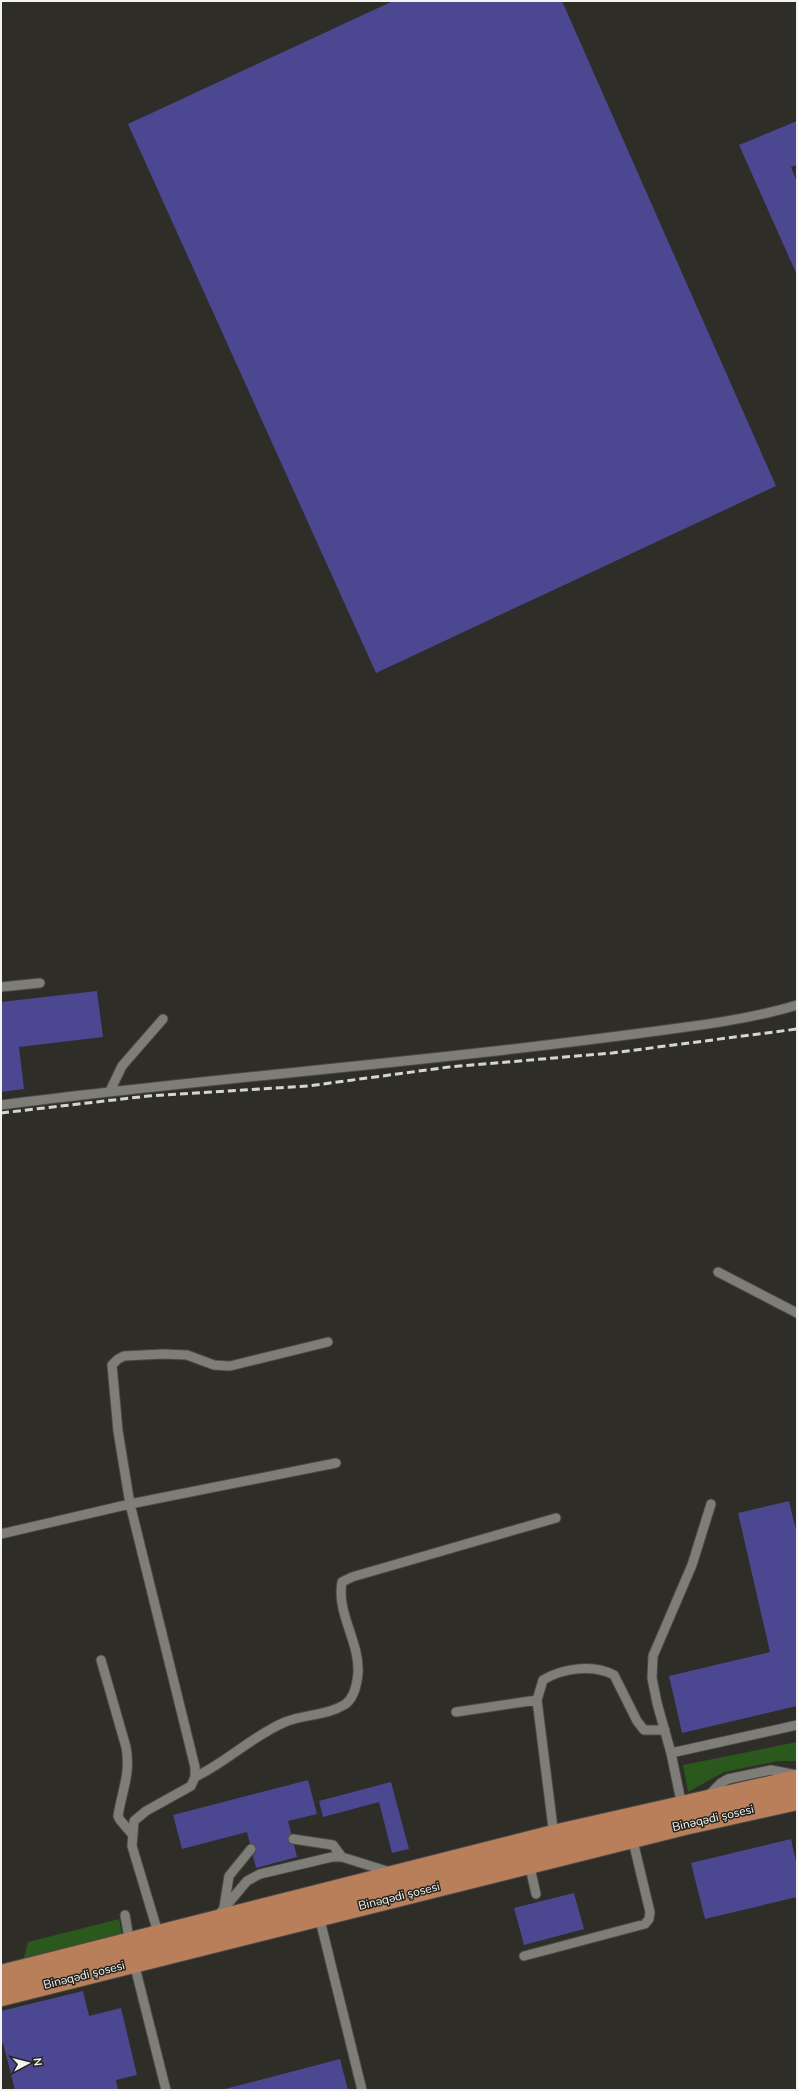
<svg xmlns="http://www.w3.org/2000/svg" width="798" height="2091" viewBox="0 0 798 2091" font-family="'Nunito Sans',sans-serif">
<rect width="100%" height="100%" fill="#2e2d27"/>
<path fill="#2b581d" d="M797,1742V1761H778L724,1772L688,1792L683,1765Z
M119,1919L122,1935L23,1961L28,1942Z"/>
<path fill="#4c4791" d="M393,1H562L776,486L376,673L128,124Z
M797,121V165L791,167L797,182V275L739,145Z
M97,991L103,1037L19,1047L24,1089L1,1092V1002Z
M789,1501L797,1534V1706L682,1733L669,1676L770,1652L738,1513Z
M308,1780L317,1814L288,1821L297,1857L256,1868L247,1832L182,1849L173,1815Z
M391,1782L409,1849L392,1853L379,1802L323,1817L319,1801Z
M791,1839L797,1866V1897L705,1919L691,1863Z
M574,1893L584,1929L524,1945L514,1908Z
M83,1991L89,2016L121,2008L137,2075L116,2080L118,2090H15L3,2043H1V2011Z
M340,2059L348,2090H225V2089Z"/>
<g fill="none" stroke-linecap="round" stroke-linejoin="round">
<g stroke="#4b4a46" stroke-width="11">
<path id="service" d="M1,987L40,983
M110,1091L122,1066L163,1019
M1,1105C177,1082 354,1068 530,1047C580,1041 629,1035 679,1028C719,1023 758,1017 797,1005
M718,1272L797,1313
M1,1534L130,1504L336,1463
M101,1660L126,1747C131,1774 122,1790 118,1816L120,1820L132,1834
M537,1700L543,1680C563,1668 593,1664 614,1675L637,1721L644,1730H665
M456,1712L537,1700L554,1836
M671,1753L797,1725
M195,1777C227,1762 252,1736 285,1722C304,1714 326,1716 344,1705C354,1699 357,1684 358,1673C360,1642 336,1613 342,1582L352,1577L556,1518
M707,1797L721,1783L728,1779L771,1770L797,1775
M682,1806L671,1753L657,1703L652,1678L653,1656L692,1565L711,1504
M293,1839L333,1845L342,1857
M529,1863L536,1894
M224,1907L229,1876L251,1849
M125,1915L130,1944
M319,1916L362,2090
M216,1918L247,1881L260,1874L332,1857H342L390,1872
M159,1936L132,1846L134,1821L146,1811L191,1786L195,1777V1767L130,1504L118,1431L112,1365L118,1359L124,1356L163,1354L187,1355L214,1365L230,1366L328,1342
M524,1956L645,1924L649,1919L650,1912L632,1837
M134,1963L166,2090"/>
</g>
<g stroke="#4b4a46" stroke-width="24">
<path id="primary" d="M1,1976L554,1836L797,1781
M1,1995L684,1824L797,1799"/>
</g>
<use href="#service" stroke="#7f7d77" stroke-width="9"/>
<use href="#primary" stroke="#b97f5a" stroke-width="22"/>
<path stroke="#d5d5d1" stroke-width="3" stroke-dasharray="8 4" stroke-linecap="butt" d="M1,1113L148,1096L308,1086L449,1067L612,1053L797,1029"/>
</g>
<g text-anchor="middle" stroke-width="3" stroke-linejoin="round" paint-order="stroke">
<g font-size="12" fill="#f3f3ef" stroke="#24231d">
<text transform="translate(713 1818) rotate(-13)" y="4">Binəqədi şosesi</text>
<text transform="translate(399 1896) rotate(-14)" y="4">Binəqədi şosesi</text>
<text transform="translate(84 1975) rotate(-14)" y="4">Binəqədi şosesi</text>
</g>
</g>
<rect width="798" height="2091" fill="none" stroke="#f3f3ef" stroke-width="4"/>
<g transform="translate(28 2063) rotate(83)" stroke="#24231d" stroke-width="3" paint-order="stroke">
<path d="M0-3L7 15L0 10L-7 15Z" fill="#f3f3ef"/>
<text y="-6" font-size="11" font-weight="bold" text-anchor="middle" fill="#f3f3ef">N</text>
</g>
</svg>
